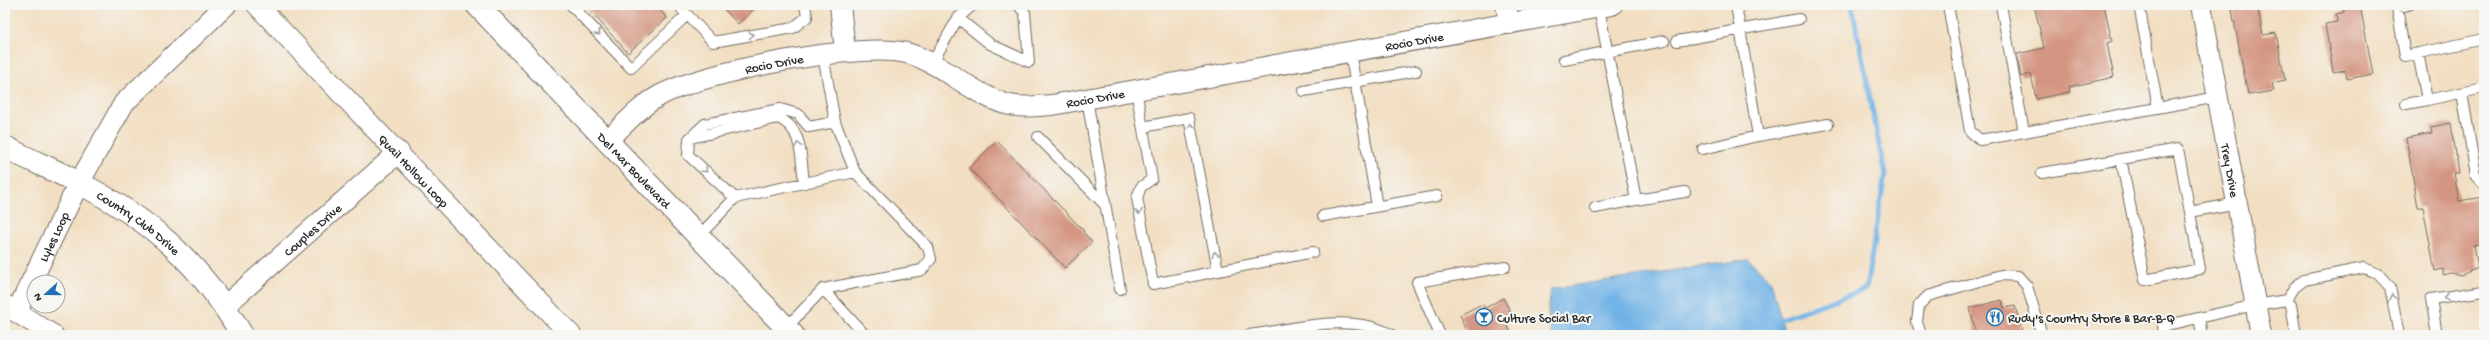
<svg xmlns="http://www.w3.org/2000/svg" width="2489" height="340" viewBox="0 0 2489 340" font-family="'Gochi Hand',sans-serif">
<rect width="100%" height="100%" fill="#f6f6f2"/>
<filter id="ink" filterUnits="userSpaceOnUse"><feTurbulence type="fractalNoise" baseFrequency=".025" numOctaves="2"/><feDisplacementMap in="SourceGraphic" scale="8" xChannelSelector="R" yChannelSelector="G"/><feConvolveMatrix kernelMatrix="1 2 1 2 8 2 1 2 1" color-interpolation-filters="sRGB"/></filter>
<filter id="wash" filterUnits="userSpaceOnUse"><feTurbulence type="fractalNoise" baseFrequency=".012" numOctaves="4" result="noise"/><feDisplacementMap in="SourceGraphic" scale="16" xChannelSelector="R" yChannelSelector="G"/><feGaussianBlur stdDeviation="0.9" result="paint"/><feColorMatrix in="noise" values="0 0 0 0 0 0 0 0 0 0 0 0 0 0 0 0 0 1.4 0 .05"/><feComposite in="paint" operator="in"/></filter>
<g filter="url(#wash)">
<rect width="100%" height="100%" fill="#f2dfc3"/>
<path fill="#72b3e6" stroke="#4e6f88" d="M1748,259L1771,281L1785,335H1552L1548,314L1551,289Z"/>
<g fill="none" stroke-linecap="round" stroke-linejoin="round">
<path stroke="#72b3e6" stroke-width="5" d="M1775,321L1866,289L1885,175L1852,5"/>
</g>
<g id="blocks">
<path fill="#d49682" d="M585,5H655L667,18L628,53Z
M720,5H758L738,24Z
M2034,5H2104L2112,41L2107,43L2114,77L2069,87L2070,92L2036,99L2031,74L2021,77L2017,54L2044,48Z
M2231,5H2257L2263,35L2276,33L2285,80L2272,83L2274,91L2248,95Z
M2343,5H2360L2373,74L2347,79L2345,70L2333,72L2325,24L2337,22L2336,14L2344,12Z
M2451,123L2459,173H2454L2459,201L2484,197V243L2474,245L2478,268L2461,275L2450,273L2443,275V269L2435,271L2423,207H2418L2406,138L2432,133L2431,127Z
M997,141L1084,231L1083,232L1092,242L1065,268L969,168Z
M1503,298L1512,315L1504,318L1512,335H1469L1460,315L1482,304L1485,308Z
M2002,300L2004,308L2015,306L2023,335H1976L1970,308Z"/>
</g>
</g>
<g filter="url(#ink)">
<use href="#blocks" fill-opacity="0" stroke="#716a60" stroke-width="1"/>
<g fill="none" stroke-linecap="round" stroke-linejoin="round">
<g stroke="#716a60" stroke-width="12">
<path id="service" d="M571,5L631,68L687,15
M678,5L713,42L793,28L807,17L805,5
M1948,5L1970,131L1980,140L2218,97
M2001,5L2024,132
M2139,5L2158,108
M2408,5L2397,7L2405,56L2484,39
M958,18L990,44L1029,62L1025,13L1018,5
M1677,41L1799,19
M1350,52L1377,206
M2418,53L2427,100L2484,88
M1564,60L1664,41
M932,63L958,18L973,5
M1136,90L1152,179L1141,187L1137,198L1153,284L1218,271L1189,118L1143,127
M1304,91L1416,71
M2462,93L2476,175L2484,184
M1087,99L1120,289
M2406,104L2427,100
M1758,136L1828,124
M1038,137L1105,205
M691,138L778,118C803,127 801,160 804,183
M1703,149L1758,136L1736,5
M2121,159L2145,280L2200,269L2190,212
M2042,173L2178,149L2190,212L2237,203
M735,198L688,155L689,139L705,124L780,109L798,114L809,127L835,122
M1636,200L1685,192
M1595,208L1636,200L1599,8
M1323,216L1437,196
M698,237L735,198L855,172
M1218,271L1313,252
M823,289L865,335
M2287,300L2294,288L2304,280L2364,268L2378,274L2390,287L2399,335
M2199,318L2202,335
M786,328L823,289L922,270L931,259L928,247L855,172L835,122L823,55
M1249,335C1294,329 1351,312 1392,335
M1440,335L1417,282L1505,267
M1921,335L1917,322L1919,305L1928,296L2001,275L2018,276L2027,286L2042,335
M2164,335L2163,326L2255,305L2287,300L2291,305L2296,335
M2437,335L2431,299L2484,291"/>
</g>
<g stroke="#716a60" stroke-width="22">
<g id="minor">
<path id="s1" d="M257,5L571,335"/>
<path d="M840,5L845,51"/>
<path d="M1506,5L1509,24"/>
<path id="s2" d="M2201,5L2261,335"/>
<path id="s3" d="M607,141C623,126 639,107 659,96C701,72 866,40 910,54C945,65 977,98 1010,105C1023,108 1038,106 1052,105L1612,5"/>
<path d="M5,305L53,335"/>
<path id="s4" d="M225,306L399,152"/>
<path id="s5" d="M17,311L79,183L124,103L226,5"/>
</g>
</g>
<g stroke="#716a60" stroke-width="24">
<g id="tertiary">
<path id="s6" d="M5,147C29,160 55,170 79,183C153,221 200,263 242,335"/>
</g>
</g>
<g stroke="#716a60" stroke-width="24">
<g id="secondary">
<path id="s7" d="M477,5L793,335"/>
</g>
</g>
<use href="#service" stroke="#fff" stroke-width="10"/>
<use href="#minor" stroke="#fff" stroke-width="20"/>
<use href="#tertiary" stroke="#fff" stroke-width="22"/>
<use href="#secondary" stroke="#fff" stroke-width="22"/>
</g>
<defs><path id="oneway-chevron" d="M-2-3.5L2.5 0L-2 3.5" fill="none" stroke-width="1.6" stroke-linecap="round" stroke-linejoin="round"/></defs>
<g stroke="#a0a0a0">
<use href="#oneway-chevron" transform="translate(598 33) rotate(47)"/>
<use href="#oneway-chevron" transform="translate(751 35) rotate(-10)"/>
<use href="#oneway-chevron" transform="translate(1191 126) rotate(-101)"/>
<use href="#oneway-chevron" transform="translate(798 145) rotate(-99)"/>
<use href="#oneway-chevron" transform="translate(705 170) rotate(42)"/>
<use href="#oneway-chevron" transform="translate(1139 212) rotate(79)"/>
<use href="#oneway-chevron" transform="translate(1215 254) rotate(-101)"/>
<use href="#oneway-chevron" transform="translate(2392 297) rotate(-100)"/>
<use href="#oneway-chevron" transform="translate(2446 297) rotate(171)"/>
</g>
</g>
<defs>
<g id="bar-ring" transform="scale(0.9)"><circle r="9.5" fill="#f6f6f2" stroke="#1f6fb2" stroke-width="1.5"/><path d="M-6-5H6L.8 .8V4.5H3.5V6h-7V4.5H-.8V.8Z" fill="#1f6fb2"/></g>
<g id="restaurant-ring" transform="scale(0.9)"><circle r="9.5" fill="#f6f6f2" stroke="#1f6fb2" stroke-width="1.5"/><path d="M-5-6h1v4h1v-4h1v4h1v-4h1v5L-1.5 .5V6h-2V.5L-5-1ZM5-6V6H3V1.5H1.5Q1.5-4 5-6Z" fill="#1f6fb2"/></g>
</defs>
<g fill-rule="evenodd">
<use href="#bar-ring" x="1484" y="317"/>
<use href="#restaurant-ring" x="1995" y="317"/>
</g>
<g text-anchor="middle" stroke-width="4" stroke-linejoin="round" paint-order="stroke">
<g font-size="13" fill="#2b2b2b" stroke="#f6f6f2">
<text dy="5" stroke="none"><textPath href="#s3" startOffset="849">Rocio Drive</textPath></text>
<text dy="5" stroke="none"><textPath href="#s3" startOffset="189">Rocio Drive</textPath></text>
<text dy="5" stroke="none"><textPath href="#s3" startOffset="525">Rocio Drive</textPath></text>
<text dy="5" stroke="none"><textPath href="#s1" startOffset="228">Quail Hollow Loop</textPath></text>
<text dy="5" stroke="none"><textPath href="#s7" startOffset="228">Del Mar Boulevard</textPath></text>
<text dy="5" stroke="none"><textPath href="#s2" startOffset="168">Trey Drive</textPath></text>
<text dy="5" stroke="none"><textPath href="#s6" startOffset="154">Country Club Drive</textPath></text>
<text dy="5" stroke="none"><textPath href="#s4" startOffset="116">Couples Drive</textPath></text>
<text dy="5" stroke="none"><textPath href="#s5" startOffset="83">Lyles Loop</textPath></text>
</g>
<g font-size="13" fill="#2b2b2b" stroke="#f6f6f2" text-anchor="start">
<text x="1497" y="322">Culture Social Bar</text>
<text x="2008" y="322">Rudy's Country Store &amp; Bar-B-Q</text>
</g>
</g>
<rect width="2489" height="340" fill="none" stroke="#f6f6f2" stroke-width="20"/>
<g transform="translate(46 294) rotate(249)"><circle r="19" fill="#f6f6f2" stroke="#a5a5a2"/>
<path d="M0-3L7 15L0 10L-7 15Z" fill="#1f6fb2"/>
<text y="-6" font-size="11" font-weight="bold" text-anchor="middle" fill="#2b2b2b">N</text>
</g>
</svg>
